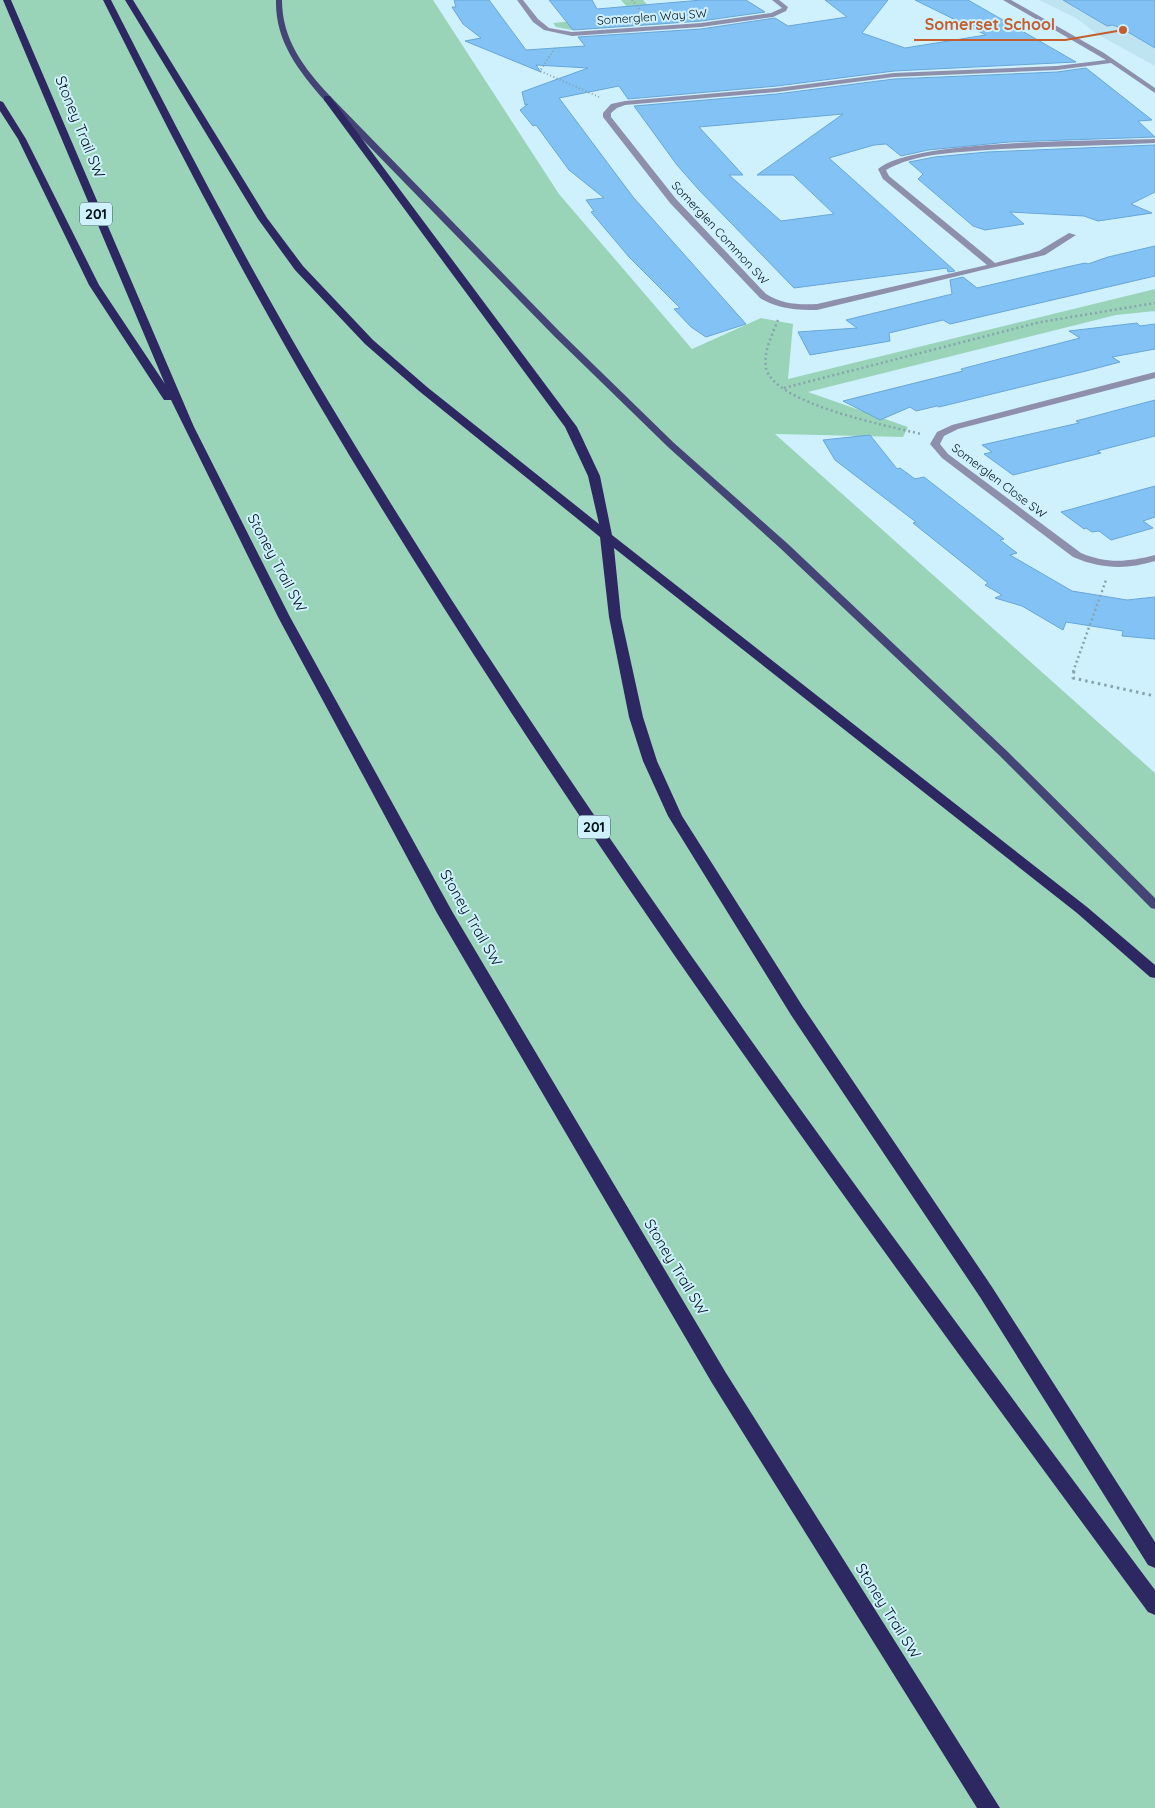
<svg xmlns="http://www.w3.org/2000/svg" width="1155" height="1808" viewBox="0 0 1155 1808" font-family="Quicksand,sans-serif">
<rect width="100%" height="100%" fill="#cff1fe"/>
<path fill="#bee3f1" d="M1039,0H1155V66L1097,34L1076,18Z"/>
<path fill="#9ad4b8" d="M0,0H433L559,194L692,349L761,318L793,324L788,379L1155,289V311L1116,315L808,392L908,427L903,437L775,434L1155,773V1808H0Z
M621,0H643L665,24L572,30L556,27L553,23L629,16L633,14Z"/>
<path fill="#82c2f5" stroke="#67a6d8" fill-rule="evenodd" d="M454,0H489L526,50L585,46L578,37L701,29L775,18L788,26L847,17L825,0H888L862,33L905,48L986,35L915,0H968L1076,62L894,71L777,86L628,99L619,86L559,98L633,197L746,324L706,337L691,327L674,309L680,308L629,257L591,212L594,211L586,200L604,198L569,170L536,125L533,126L520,110L528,104L525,105L522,92L588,68L536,65L541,72L465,41L481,38L463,24L452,7H456Z
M549,0H592L597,9L702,0H746L765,12L701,21L573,30Z
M1063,0H1155V48L1121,28L1113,25L1107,26Z
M1086,68L1152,120L1138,121L1155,137L1009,142L928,150L901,156L886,144L874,145L829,158L955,271L948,272L947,268L794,288L699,190L677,165L634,106L777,94L894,79L1057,72ZM843,114L757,175H793L834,214L781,221L729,175H743L699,127Z
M1155,145V192L1131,204L1152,213L1098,221L1084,216L1010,212L1024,224L985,230L973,226L918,179L923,174L909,162L935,157L987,152Z
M1155,246V276L950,324L943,320L889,333L890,341L810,355L798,332L857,328L846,320L952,294L950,280L963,277L977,288L1067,267L1085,263L1088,264L1108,257Z
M1137,323L1140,326L1155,324V349L1112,357L1120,362L1086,371L939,407L937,406L916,411L910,407L880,420L843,401L963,371L961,369L1080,338L1069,331Z
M1155,400V436L1097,451L1101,453L1013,475L984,454L992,452L982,445L1079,423L1076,421Z
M870,435L897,469L900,468L915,479L924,477L1004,539L1000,540L1017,553L1010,555L1072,591L1127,600L1155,597V639L1122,636L1123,631L1066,622L1063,630L1022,606L995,598L1002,595L985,585L988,583L913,523L916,522L835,460L823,440Z
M1155,486V517L1143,521L1153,528L1111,540L1099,531L1092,532L1086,528L1084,529L1061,512Z"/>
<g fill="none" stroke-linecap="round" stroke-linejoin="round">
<path stroke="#87a3ae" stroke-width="2" stroke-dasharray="1 2.5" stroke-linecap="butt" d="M632,0L643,13
M555,48L540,71L599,97"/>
<path stroke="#87a3ae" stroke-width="2.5" stroke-dasharray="2 3" stroke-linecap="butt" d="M778,320C772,335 763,352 766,368C774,404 889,426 921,434
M784,388L1041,322L1155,303
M1073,672L1106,580"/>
<path stroke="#87a3ae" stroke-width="3" stroke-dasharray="2.5 4" stroke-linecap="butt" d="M1074,671L1073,678L1155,696"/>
<path fill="#8e8fad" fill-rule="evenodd" d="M517,0H523L538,19L549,28L572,32L701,23L771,13L782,8L772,0H779L788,7L786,11L773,17L701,27L572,36L544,30L533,22Z
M1003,0H1011L1104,53L1155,88V93L1111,63L1057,70L894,77L777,92L625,105L617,108L611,113V117L676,199L766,294C782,304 798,305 817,304L987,265L883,179L878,169C912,139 1102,141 1155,139V143C1099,146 1043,146 987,150C953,153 916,153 886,170L889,176L995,263L1039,251L1069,233L1076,235L1045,255L817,310C796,310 778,309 760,298L670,203L603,117V113L611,104L625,101L777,88L894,73L1057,66L1106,60Z
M1155,372V378L958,429L944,436L940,444L948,454L1081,553C1107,564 1128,562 1155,555V561C1126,570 1101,569 1073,557L942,458L930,444L937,432L952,425Z"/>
<path fill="#454476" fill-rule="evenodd" d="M276,0H282C282,40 304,68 330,96L560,332L674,443L788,544L1008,752L1155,898V909L1151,908L1000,756L780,548L668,447L554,336L324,100C298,70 275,41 276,0Z"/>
<path fill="#2e2862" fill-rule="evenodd" d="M3,0H11L194,427L290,617L453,913L726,1373L1000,1808H977L712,1383L437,913L278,617L171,400H164L89,285L18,139L0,111V101L3,102L26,139L99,285L165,384Z
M103,0H111C181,137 251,272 330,404C578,817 867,1204 1155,1590V1615L1148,1612C858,1218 566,822 317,401C240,270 171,136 103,0Z
M125,0H133L267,218L303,266L373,340L427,387L599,524L588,476L565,427L324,100V96H330L577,427L600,476L612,535L1087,907L1155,965V978L1150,977L1077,913L614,548L621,617L643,717L657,761L682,816L803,1007L992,1287L1155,1542V1568L1148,1565L980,1297L791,1015L668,816L643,761L629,717L609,617L600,537L419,391L365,344L295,270L258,219Z"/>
</g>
<g text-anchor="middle" stroke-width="4" stroke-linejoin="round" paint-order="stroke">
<g font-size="12" fill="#011219" stroke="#cff1fe">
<text transform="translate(652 17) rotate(-4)" y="4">Somerglen Way SW</text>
<text transform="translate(720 233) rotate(47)" y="4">Somerglen Common SW</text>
<text transform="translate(999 481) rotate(37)" y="4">Somerglen Close SW</text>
</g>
<g fill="#cff1fe" stroke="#3f555e" stroke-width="1">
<rect x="80" y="202.5" width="32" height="23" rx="4"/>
<rect x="578" y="815.5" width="32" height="23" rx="4"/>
</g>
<g font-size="14" font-weight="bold" fill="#011219">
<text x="96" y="219">201</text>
<text x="594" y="832">201</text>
</g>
<g font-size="15" fill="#011219" stroke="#cff1fe">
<text transform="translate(80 127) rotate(68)" y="5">Stoney Trail SW</text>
<text transform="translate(277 563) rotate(62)" y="5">Stoney Trail SW</text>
<text transform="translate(471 918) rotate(60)" y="5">Stoney Trail SW</text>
<text transform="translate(676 1267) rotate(59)" y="5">Stoney Trail SW</text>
<text transform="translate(888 1611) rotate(58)" y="5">Stoney Trail SW</text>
</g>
</g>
<path fill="none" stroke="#c45e2f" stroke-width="2" d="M1123 30L1065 40H914"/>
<circle fill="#c45e2f" stroke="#cff1fe" stroke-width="2" cx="1123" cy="30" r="5"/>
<g font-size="16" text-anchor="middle" font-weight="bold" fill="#c45e2f" stroke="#cff1fe" stroke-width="4" stroke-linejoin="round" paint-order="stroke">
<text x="990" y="30">Somerset School</text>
</g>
</svg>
